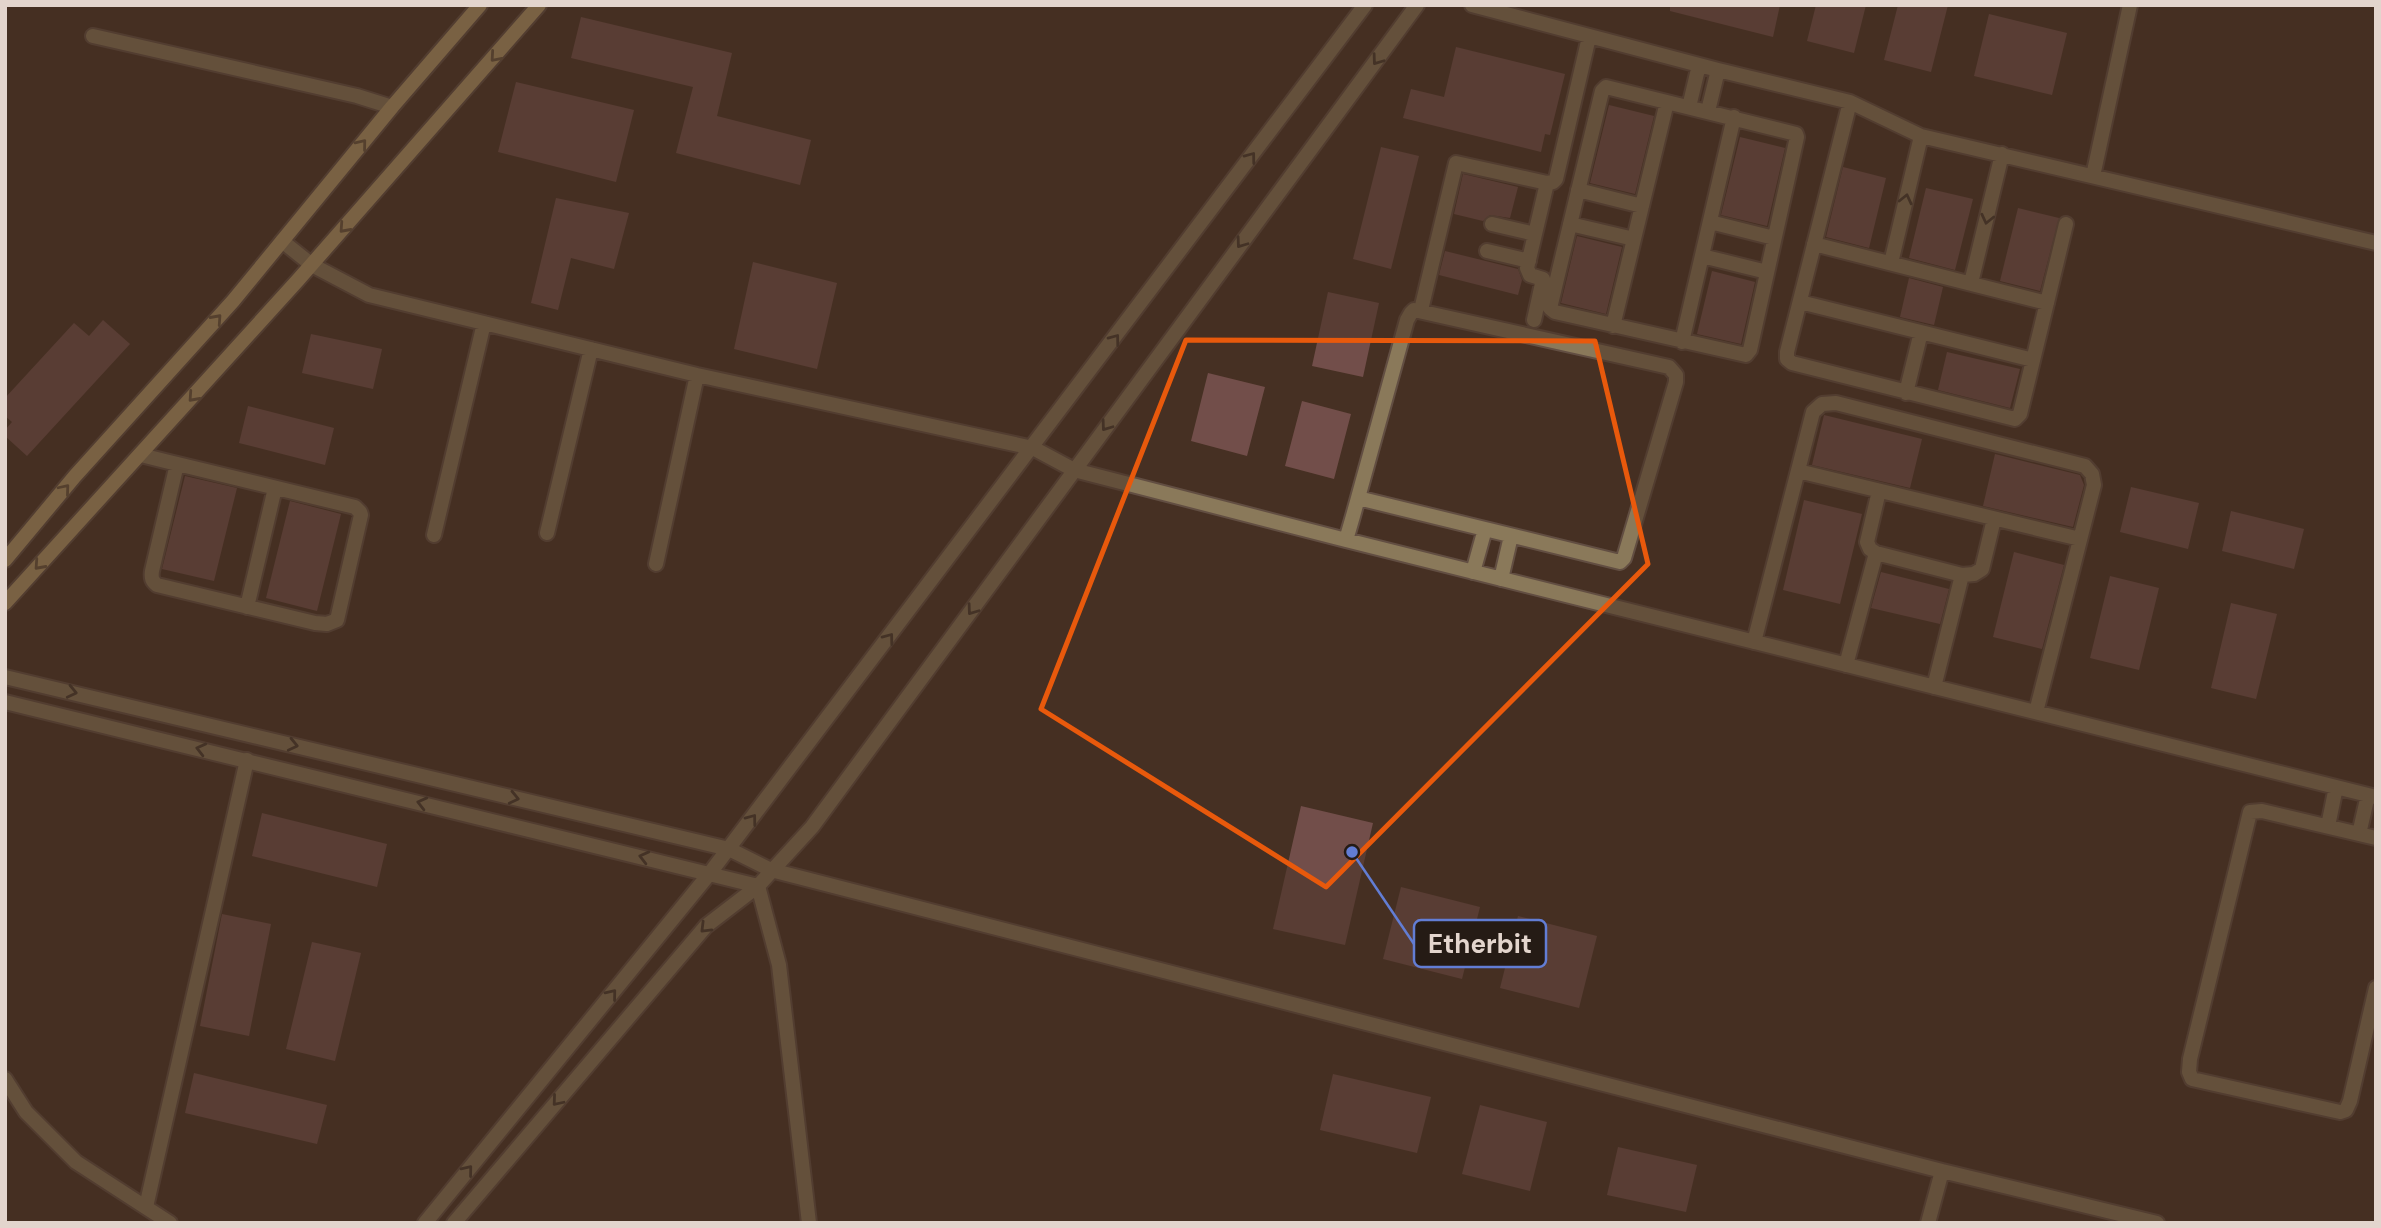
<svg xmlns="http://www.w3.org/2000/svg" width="2381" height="1228" viewBox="0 0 2381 1228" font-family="'DM Sans',sans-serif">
<rect width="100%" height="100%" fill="#463023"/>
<path fill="#724e4a" d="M1670,5H1780L1773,37L1670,11Z
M1816,5H1866L1854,53L1807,41Z
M1898,5H1948L1931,72L1884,60Z
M1989,14L2067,33L2052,95L1974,76Z
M581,17L732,53L717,116L811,140L800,185L676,153L693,87L571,58Z
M1456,47L1565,74L1550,135L1545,134L1541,152L1403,118L1411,89L1444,97Z
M516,82L634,110L616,182L498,152Z
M1609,105L1654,116L1635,194L1590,183Z
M1740,137L1785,148L1767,226L1721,215Z
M1381,147L1419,156L1391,269L1353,259Z
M1843,167L1886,178L1869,248L1826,237Z
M1463,174L1518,187L1510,218L1490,215L1483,221L1454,214Z
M1926,188L1973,199L1955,270L1909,258Z
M556,198L629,213L614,269L571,258L558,310L531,303Z
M2018,208L2059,218L2040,291L2000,281Z
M1577,236L1622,247L1606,314L1561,303Z
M1445,251L1518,269L1522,280L1518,295L1439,275Z
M753,262L837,283L817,369L734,349Z
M1712,271L1755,282L1741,344L1697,334Z
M1909,278L1943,287L1934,325L1900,317Z
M1328,292L1379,303L1363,377L1312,366Z
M103,320L130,344L27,456L5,436V430L12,422L5,416V398L74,323L89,336Z
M311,334L382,349L373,389L302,373Z
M1947,352L2020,369L2010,408L1938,390Z
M1208,373L1265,387L1247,456L1191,441Z
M1302,401L1351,414L1334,479L1285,466Z
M248,406L334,428L325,465L239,443Z
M1824,415L1922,439L1910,488L1812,465Z
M1995,454L2080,475L2084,485L2073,527L1983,506Z
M185,476L237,488L214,581L162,569Z
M2131,487L2199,503L2188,549L2120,532Z
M1804,500L1862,514L1840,604L1783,590Z
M290,501L341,514L317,611L266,598Z
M2231,511L2304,529L2294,569L2222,551Z
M2014,552L2064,565L2042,649L1993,637Z
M1881,572L1949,589L1940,624L1871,608Z
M2110,576L2159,588L2139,670L2090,658Z
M2231,603L2277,614L2256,699L2211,688Z
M1301,806L1373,823L1345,945L1273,929Z
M262,813L387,844L377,887L252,856Z
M1401,887L1480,907L1462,979L1383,959Z
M222,914L271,924L249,1036L200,1026Z
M1518,916L1597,936L1579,1008L1500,988Z
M312,942L361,953L335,1061L286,1049Z
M194,1073L327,1105L317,1144L185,1113Z
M1333,1074L1431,1097L1417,1153L1320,1130Z
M1480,1105L1547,1122L1530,1191L1462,1174Z
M1618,1147L1697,1165L1686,1212L1607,1195Z"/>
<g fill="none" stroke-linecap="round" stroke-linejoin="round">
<g stroke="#624e42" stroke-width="18">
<path id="minor" d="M1472,5L1718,70L1850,102L1921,136L2376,243
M93,36L357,96L392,107
M1606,87L1796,134L1797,137L1750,350L1746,355L1555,312L1550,308L1602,91Z
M1850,102L1787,352V359L1792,363L2015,419L2020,414L2066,224
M1689,107L1699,65
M1708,111L1718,70
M2093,176L2130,5
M1578,190L1642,206
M1710,222L1774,238
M1492,224L1535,234
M1570,224L1634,239
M282,241L312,265L369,295L697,375L1033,448L1074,470L1346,540L2376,797
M1814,244L2047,303
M1487,251L1529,261
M1702,256L1767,272
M1891,263L1921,136
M1971,283L2002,154
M1800,302L2033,360
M1421,310L1456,163L1547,183L1553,182L1556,179L1589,37
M1534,320L1543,279L1530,275L1527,268L1547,183
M1613,326L1667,102
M1682,342L1734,117
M1906,393L1921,332
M141,455L165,461L355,507L360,512L361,515L337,620L327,624L315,623L157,585C152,581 151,578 152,571L177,464
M1798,471L2080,539
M1879,491L1867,542L1870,549L1876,553L1962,575L1974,574L1982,569L1994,519
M547,533L591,349
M434,535L484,323
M1346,540L1353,516L1407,320L1411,313L1414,310L1669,367L1676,375V382L1624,558L1620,562L1358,498
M656,564L697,375
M1473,572L1485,529
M1501,579L1511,536
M247,607L275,488
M1754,642L1813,412L1822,404L1836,403L2085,466L2092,474L2094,485L2036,712
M1846,665L1876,553
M1934,687L1962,575
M2328,826L2336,787
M2359,834L2368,795
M2376,838L2262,811L2250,812L2190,1059L2189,1072L2192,1079L2340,1112L2346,1110L2350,1101L2376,988
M771,870L1942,1171L2157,1223
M146,1207L247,760
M425,1223L710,873
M454,1223L706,926L758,886L779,965L809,1223
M1928,1223L1942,1171"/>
</g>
<g stroke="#624e42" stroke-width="18">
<path id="tertiary" d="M5,677L729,849L771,870
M5,702L758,886L812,827L1417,5
M710,873L1365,5
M5,1079L26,1112L76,1162L170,1223"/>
</g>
<g stroke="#624e42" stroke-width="18">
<path id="secondary" d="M5,560L75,476L233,301L392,107L480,5
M5,603L298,280L539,5"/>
</g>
<use href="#minor" stroke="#8a795a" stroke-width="14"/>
<use href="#tertiary" stroke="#8a795a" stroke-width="14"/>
<use href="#secondary" stroke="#b99e6b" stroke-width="14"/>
</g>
<defs><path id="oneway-chevron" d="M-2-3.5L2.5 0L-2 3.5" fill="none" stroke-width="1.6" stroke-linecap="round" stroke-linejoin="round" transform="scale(1.75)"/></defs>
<g stroke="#68563c">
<use href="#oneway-chevron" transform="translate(495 57) rotate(131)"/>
<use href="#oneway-chevron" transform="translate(362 144) rotate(-51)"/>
<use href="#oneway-chevron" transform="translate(344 228) rotate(132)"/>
<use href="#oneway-chevron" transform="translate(217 319) rotate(-48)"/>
<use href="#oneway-chevron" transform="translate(193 397) rotate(132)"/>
<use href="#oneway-chevron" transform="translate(65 489) rotate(-50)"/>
<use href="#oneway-chevron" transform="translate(39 565) rotate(132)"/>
</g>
<g stroke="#43372a">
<use href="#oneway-chevron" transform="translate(1377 60) rotate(126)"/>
<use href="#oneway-chevron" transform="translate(1251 157) rotate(-53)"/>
<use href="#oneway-chevron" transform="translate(1906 199) rotate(-77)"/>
<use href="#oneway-chevron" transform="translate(1987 219) rotate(103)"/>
<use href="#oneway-chevron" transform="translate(1241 243) rotate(126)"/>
<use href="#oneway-chevron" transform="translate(1115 339) rotate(-53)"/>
<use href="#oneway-chevron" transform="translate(1106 426) rotate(126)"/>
<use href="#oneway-chevron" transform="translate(972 610) rotate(126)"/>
<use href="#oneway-chevron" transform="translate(889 638) rotate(-53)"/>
<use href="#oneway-chevron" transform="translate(72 692) rotate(13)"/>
<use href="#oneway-chevron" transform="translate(293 745) rotate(13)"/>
<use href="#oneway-chevron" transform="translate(201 749) rotate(-166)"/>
<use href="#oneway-chevron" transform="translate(514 798) rotate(13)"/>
<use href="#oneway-chevron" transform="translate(422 803) rotate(-166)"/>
<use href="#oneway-chevron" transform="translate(752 819) rotate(-53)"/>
<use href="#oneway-chevron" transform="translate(644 857) rotate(-166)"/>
<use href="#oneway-chevron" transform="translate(705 928) rotate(135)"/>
<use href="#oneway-chevron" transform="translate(612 994) rotate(-51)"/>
<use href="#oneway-chevron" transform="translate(557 1101) rotate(130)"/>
<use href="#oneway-chevron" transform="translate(468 1170) rotate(-51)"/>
</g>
<path d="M0 0H2381V1228H0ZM1186,340L1595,341L1648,564L1326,887L1041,709Z" fill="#463023" fill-opacity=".55" fill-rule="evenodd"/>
<path fill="none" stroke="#e8590c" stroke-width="5" stroke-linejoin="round" d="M1186,340L1595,341L1648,564L1326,887L1041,709Z"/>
<path fill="none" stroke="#627dd4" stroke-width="2.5" d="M1352 852L1414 944"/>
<circle fill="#627dd4" stroke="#251b15" stroke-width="2.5" cx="1352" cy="852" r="7"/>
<rect fill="#251b15" stroke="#627dd4" stroke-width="2.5" x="1414" y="920" width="132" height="47" rx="7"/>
<g font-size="26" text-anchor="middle" font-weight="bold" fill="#e3d5cd">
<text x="1480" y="953">Etherbit</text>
</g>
<rect width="2381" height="1228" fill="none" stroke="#e3d5cd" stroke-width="14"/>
</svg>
